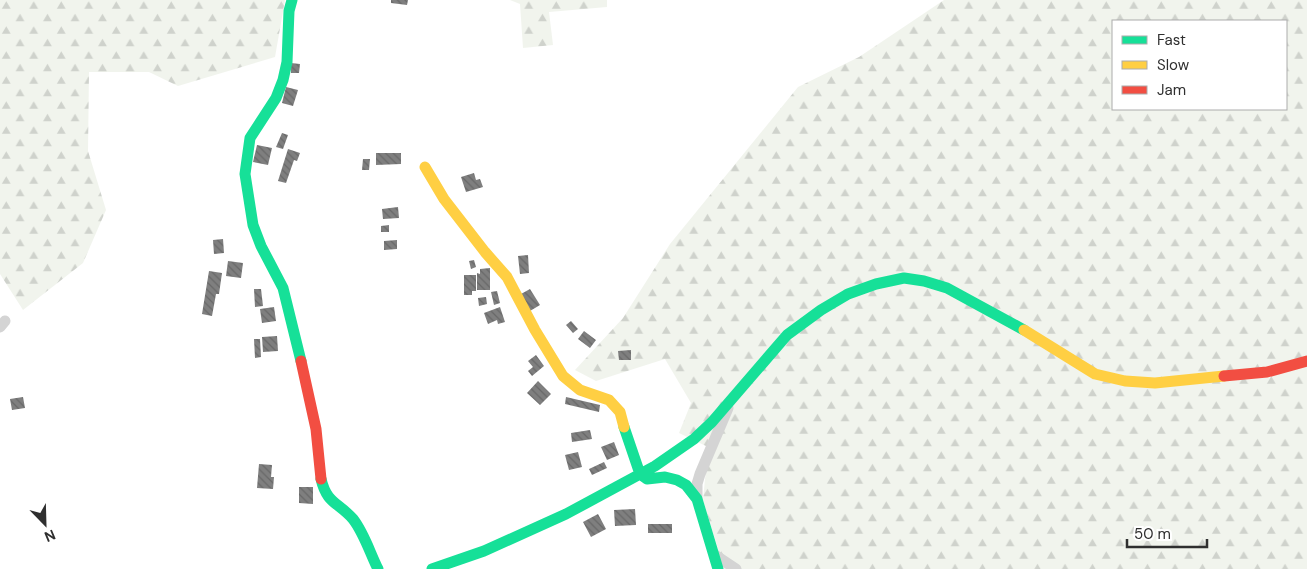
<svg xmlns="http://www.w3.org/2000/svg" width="1307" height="569" viewBox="0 0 1307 569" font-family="'DM Sans',sans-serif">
<defs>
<pattern id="forest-firs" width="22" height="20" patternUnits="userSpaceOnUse" patternTransform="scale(1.25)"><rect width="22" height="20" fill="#f1f4ed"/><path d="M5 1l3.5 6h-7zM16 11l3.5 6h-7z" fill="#cfd2cc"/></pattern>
<pattern id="building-back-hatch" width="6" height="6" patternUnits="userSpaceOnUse" patternTransform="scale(1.25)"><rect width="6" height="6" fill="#7f7f7f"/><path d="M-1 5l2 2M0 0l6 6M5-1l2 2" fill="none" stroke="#686868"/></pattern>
</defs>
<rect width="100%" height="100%" fill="#fff"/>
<path fill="url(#forest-firs)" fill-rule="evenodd" d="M0,0H285L275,57L178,86L149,72H89L88,151L106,210L83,263L23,310L0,274Z
M510,0H607V7L549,12L553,45L523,48L520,4Z
M944,0H1307V569H724L703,500L708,447L679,433L691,403L665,359L596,381L575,370L623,318L670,244L798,87L859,57ZM1113,21H1286V109H1113Z"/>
<path fill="url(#building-back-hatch)" d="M391,0H408L407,5L391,3Z
M291,63L300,64L299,73H291Z
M286,87L298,90L293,106L282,103Z
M282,133L288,135L283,149L276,147Z
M257,145L272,148L268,165L253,162Z
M288,149L300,153L297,161L294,160L286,183L278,181Z
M376,153H401V164L376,165Z
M363,159H370L369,170H362Z
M474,173L476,180L480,179L483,187L466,192L461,177Z
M398,207L399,218L383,219L382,209Z
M389,225V232H381V226Z
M223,239L224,253L214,254L213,240Z
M397,240V249L384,250V241Z
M528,255L529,273L520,274L518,256Z
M474,260L476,267L471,269L469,261Z
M228,261L243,263L241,278L226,276Z
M490,268V290H477V273L480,274V269Z
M209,271L222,273L219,294H216L212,316L202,314Z
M464,275H476V291H472V295H464Z
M254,289H261L263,306L255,307Z
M530,289L540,305L530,311L521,294Z
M497,291L500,303L494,305L491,292Z
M486,297L487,304L479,306L478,298Z
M274,307L276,321L262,323L260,309Z
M500,307L505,322L498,324L497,320L488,324L484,313Z
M571,321L578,329L573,333L566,325Z
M584,331L596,340L590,348L578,339Z
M277,336L278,351L263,352L262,337Z
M254,339H260L261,357L255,358Z
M631,350V360H619L618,351Z
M536,355L544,366L532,376L528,371L533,367L528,361Z
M538,381L551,394L540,405L527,393Z
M23,397L25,408L12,410L10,399Z
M566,397L600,405L599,412L565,404Z
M590,430L592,439L572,442L571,433Z
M614,442L619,455L607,460L601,447Z
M578,452L582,467L569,470L565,455Z
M604,462L607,468L592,475L589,469Z
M259,464L272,465L271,477H274L273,489L257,488Z
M299,487H313V504L299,503Z
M635,509L636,525L615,526L614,510Z
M598,514L606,529L591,537L583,522Z
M648,524H672V533H648Z"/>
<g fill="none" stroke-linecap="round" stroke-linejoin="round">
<path stroke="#d4d4d4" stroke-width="11" d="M0,327L5,321
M697,499V484L700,474L728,408
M715,555L736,569"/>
<path stroke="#16e098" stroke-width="11" d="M292,0L289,11L287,62L283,80L276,98L250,138L245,174L253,225L261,246L283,288L301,361
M624,427L640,474L647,479L665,477L677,480L686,485L697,499L718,569
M321,479C327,504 338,502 353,519C364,533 370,553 378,569
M432,569L484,551L566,514L655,466L694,439L712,422L787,335L821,310L848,294L876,284L904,278L924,281L947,288L1024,330"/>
<path stroke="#ffcf43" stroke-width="11" d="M425,167L444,199L485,252L507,277L535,330L563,376L580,390L609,400L620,412L624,427
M1024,330L1095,374L1125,381L1155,383L1224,376"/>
<path stroke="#f24e42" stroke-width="11" d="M301,361L316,429L321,479
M1224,376L1267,372L1307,361"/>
</g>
<rect x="1112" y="20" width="175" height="90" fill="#ffffff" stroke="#acacac"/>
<rect x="1122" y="36" width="25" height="8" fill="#16e098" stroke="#acacac"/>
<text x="1157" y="45" font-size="15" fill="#2f2f2f">Fast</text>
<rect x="1122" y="61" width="25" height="8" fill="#ffcf43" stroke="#acacac"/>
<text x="1157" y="70" font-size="15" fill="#2f2f2f">Slow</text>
<rect x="1122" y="86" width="25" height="8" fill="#f24e42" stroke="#acacac"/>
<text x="1157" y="95" font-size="15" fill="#2f2f2f">Jam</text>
<g transform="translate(45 524) rotate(157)" stroke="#ffffff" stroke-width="4" paint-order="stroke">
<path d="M0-4L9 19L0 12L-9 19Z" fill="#2f2f2f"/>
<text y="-8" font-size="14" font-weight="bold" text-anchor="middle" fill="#2f2f2f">N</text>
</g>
<path d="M1127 539v8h80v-8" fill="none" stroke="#2f2f2f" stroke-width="2.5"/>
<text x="1134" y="539" font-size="15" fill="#2f2f2f" stroke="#ffffff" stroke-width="4" paint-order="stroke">50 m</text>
</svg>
